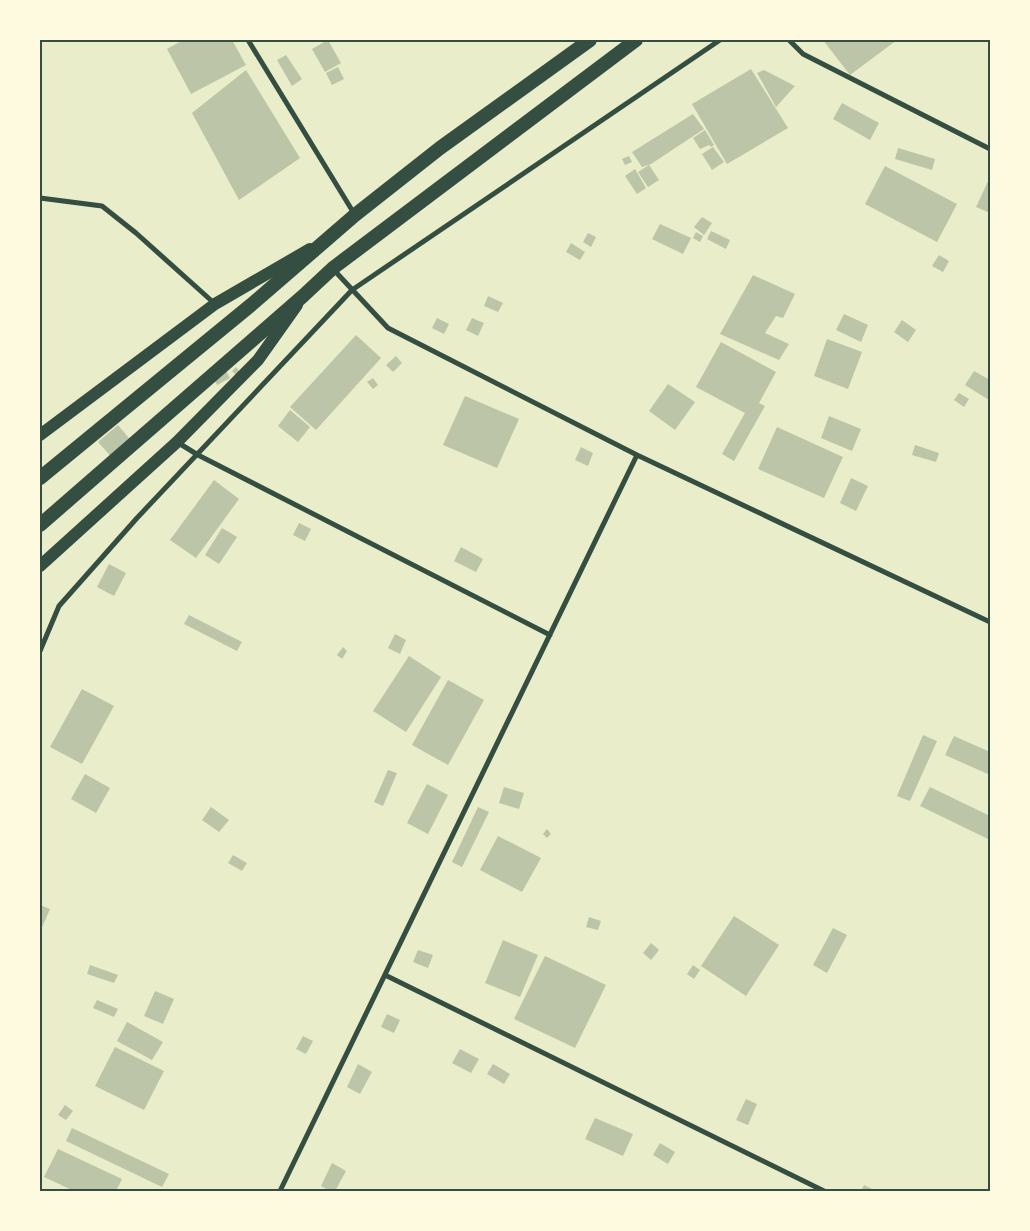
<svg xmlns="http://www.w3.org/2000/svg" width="1030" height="1231" viewBox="0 0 1030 1231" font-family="'Archivo Narrow',sans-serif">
<rect width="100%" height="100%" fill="#e9edc9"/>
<path fill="#bcc5a7" d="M183,40H232L246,65L191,94L167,49Z
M328,40L341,63L325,72L312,49Z
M823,40H897L850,75Z
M286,55L302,79L292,86L277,60Z
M338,67L344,79L332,85L326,73Z
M751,69L788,128L727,164L692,104Z
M246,70L300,158L239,200L192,113Z
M764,70L795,86L776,107L757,73Z
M842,103L879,123L870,140L833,119Z
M693,114L704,129L651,164L642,167L632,152Z
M705,130L714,145L711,147L709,145L700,149L693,138Z
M713,147L724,162L712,170L702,154Z
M898,148L935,159L932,170L895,159Z
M629,156L632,162L625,165L622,159Z
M649,165L659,180L648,187L638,172Z
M885,166L957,204L937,242L865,204Z
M635,169L646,188L637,194L625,176Z
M990,177V213L976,207Z
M702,217L712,223L704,235L694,227Z
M660,224L691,238L683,254L652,239Z
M711,231L730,240L726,249L707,239Z
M696,232L703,236L700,242L693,238Z
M588,233L596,237L591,247L583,242Z
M571,243L585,252L580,260L566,252Z
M939,255L949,261L943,272L932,266Z
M753,275L795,294L783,318L776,316L765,333L789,344L779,360L720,334Z
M488,296L503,303L498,312L484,306Z
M844,314L868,325L861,342L836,330Z
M437,318L449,324L444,334L432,328Z
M472,318L484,323L478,336L466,330Z
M902,320L916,330L908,342L894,332Z
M356,335L381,358L316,430L290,407Z
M827,339L862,352L848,389L814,376Z
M721,342L776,372L759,403L765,406L734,461L722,454L745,413L696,387Z
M396,356L402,363L393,372L386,365Z
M236,367L243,375L239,378L232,371Z
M225,369L230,378L217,385L212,376Z
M974,371L990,380L989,400L965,385Z
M373,378L378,385L373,389L367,382Z
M668,384L695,402L675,430L649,411Z
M959,393L969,399L964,407L954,400Z
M465,396L519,419L497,468L443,445Z
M290,410L310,427L298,442L278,426Z
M829,416L861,429L852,451L821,438Z
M118,425L133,443L114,460L98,442Z
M777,427L843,457L824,498L758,469Z
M915,445L939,453L936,462L912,455Z
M581,447L593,453L588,466L575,460Z
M851,478L868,486L856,511L840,503Z
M214,480L239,499L196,558L170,540Z
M299,523L311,529L305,541L293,535Z
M222,528L237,537L219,564L205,555Z
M461,547L483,559L476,572L454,561Z
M109,564L126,573L114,596L97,587Z
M189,615L242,642L237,651L184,624Z
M395,634L406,640L400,654L388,648Z
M343,647L347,651L342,659L337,655Z
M409,656L441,677L406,732L373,711Z
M448,680L484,700L448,765L412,745Z
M82,689L114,706L82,764L50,747Z
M923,735L937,741L910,801L897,796Z
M954,736L990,752V775L945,755Z
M388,770L397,773L383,806L374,802Z
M85,774L110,788L96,813L71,799Z
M427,784L448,795L428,834L407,823Z
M504,787L524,793L519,809L499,803Z
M930,787L990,816V835L988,839L920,806Z
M211,807L229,820L219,832L202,820Z
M478,807L489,812L462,867L452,862Z
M547,829L551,834L547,838L543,834Z
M498,836L541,858L522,892L480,870Z
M233,855L247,863L242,871L228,863Z
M40,905L50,909L40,932Z
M734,916L779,945L746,996L701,966Z
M589,917L601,921L598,930L586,927Z
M833,928L847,935L827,973L813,965Z
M503,940L538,955L520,997L485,983Z
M651,943L659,950L651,960L643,953Z
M418,950L433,955L428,968L413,962Z
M545,956L606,985L575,1048L514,1019Z
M90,965L118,975L114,983L87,974Z
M693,965L700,970L694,979L687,974Z
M155,991L174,999L163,1024L144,1016Z
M97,1000L118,1009L114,1017L93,1008Z
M387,1014L400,1020L394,1033L381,1027Z
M127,1022L163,1042L152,1060L117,1041Z
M303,1036L313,1041L306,1054L296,1049Z
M115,1047L164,1071L144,1110L95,1086Z
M460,1049L479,1059L471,1073L452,1063Z
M358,1064L372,1072L360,1094L347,1087Z
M493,1064L510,1074L504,1084L487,1074Z
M746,1099L757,1104L748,1125L736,1120Z
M65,1105L73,1111L66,1120L58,1115Z
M595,1118L633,1134L623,1156L585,1139Z
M72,1128L169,1174L162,1187L66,1141Z
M660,1143L675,1152L668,1164L653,1155Z
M58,1149L122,1179L116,1191H74L44,1177Z
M332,1163L346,1171L335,1191H330L321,1186Z
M864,1185L876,1191H861Z"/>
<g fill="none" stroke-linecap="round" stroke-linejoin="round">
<path stroke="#344e41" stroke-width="5" d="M248,40L355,215
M789,40L803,54L990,149
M40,198L102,206L136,233L214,303
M333,269L388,328L637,455L990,622
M177,442L198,455L550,635
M40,651L59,606L137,518L352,290L720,40
M385,975L824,1191
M280,1191L637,455"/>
<path stroke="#344e41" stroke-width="12" d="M40,435L215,304L310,249
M40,566L177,442L258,360L297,305"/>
<path stroke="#344e41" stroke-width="14" d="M40,478L251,305L355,215L440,148L590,40
M40,525L303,296L333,268L636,40"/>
</g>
<rect width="1030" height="1231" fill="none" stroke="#fefae0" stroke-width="82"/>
<rect x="41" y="41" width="948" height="1149" fill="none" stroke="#344e41" stroke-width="2"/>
</svg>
